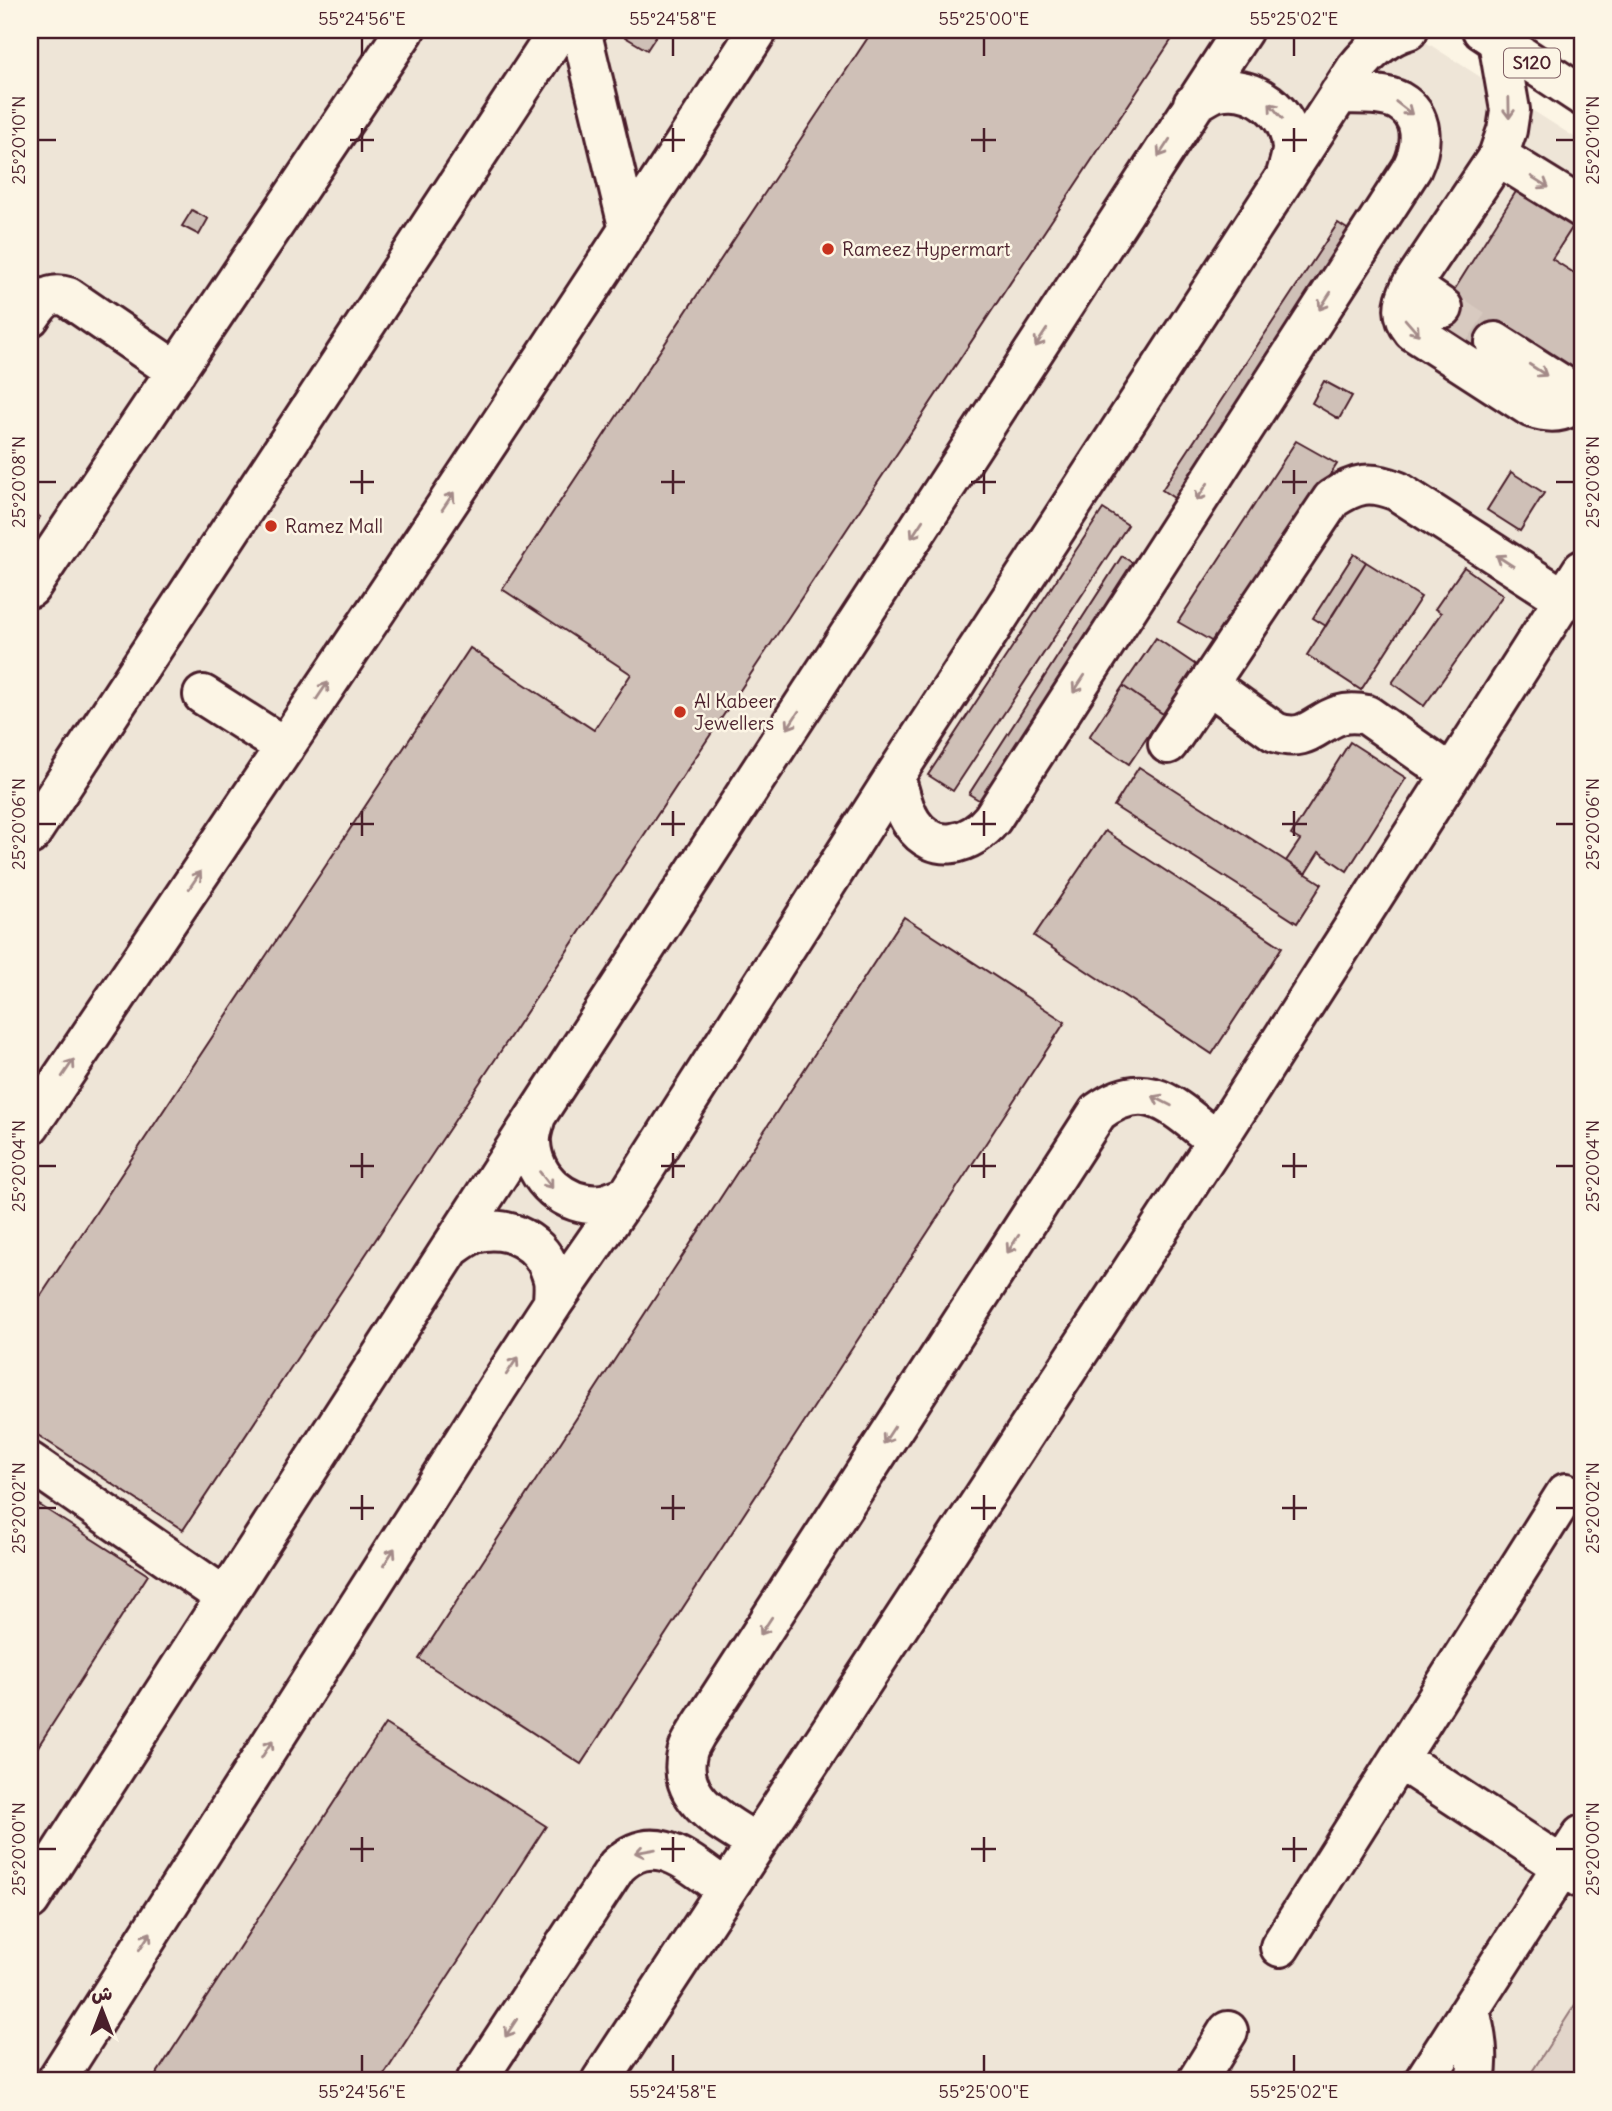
<svg xmlns="http://www.w3.org/2000/svg" width="1612" height="2111" viewBox="0 0 1612 2111" font-family="Delius,'Playpen Sans Arabic',sans-serif">
<rect width="100%" height="100%" fill="#fcf5e5"/>
<filter id="ink" filterUnits="userSpaceOnUse"><feTurbulence type="fractalNoise" baseFrequency=".0143" numOctaves="2"/><feDisplacementMap in="SourceGraphic" scale="14" xChannelSelector="R" yChannelSelector="G"/><feConvolveMatrix kernelMatrix="1 2 1 2 8 2 1 2 1" color-interpolation-filters="sRGB"/></filter>
<g filter="url(#ink)">
<path fill="#eee5d7" d="M30,30H1407L1582,142V2081H30Z"/>
<path fill="#e2d5ca" stroke="#967a7a" stroke-width="2" d="M1582,1994V2081H1526Z"/>
<path fill="#cfc0b7" stroke="#4a1f2b" stroke-width="2" d="M630,30H660L647,50L625,37Z
M873,30H1178L183,1530L30,1430V1312L470,648L594,730L631,674L502,589Z
M1522,182L1579,217L1552,259L1582,278V362L1577,370L1506,325L1482,363L1429,330Z
M192,210L208,219L199,235L182,226Z
M1338,223L1361,238L1186,506L1162,490Z
M1324,381L1352,396L1339,419L1312,403Z
M1296,441L1337,464L1220,646L1178,622Z
M1511,472L1544,493L1520,531L1487,510Z
M1103,509L1128,525L953,791L928,775Z
M30,510L40,517L30,531Z
M1354,554L1366,562L1326,626L1313,618Z
M1122,556L1145,571L992,808L969,794Z
M1366,562L1421,597L1361,690L1307,655Z
M1464,567L1503,595L1424,706L1392,683L1441,613L1435,609Z
M1156,638L1196,665L1163,714L1123,686Z
M1123,686L1163,714L1129,764L1089,737Z
M1350,742L1406,778L1347,871L1319,852L1305,874L1286,861L1300,840L1291,835Z
M1139,767L1322,884L1297,923L1114,806Z
M1105,831L1282,947L1212,1054L1034,936Z
M904,917L1065,1022L581,1764L419,1659Z
M30,1499L148,1575L30,1759Z
M385,1724L546,1826L380,2081H152Z"/>
<g fill="none" stroke-linecap="round" stroke-linejoin="round">
<path stroke="#d8cac0" stroke-width="38" stroke-dasharray="38 19" stroke-linecap="butt" d="M1443,308L1495,342"/>
<g stroke="#4a1f2b" stroke-width="44">
<path id="minor" d="M581,30L629,230
M1498,41L1510,110L1507,130L1498,156L1411,286C1402,304 1401,316 1413,331L1532,408C1553,415 1569,413 1582,395
M1193,104C1201,100 1210,93 1218,91C1254,84 1290,111 1292,148C1292,156 1288,167 1286,175
M1498,156L1582,208
M1411,286L1443,308
M30,317C40,302 48,291 68,297L176,371
M1495,342L1581,397
M30,588L405,30
M1208,684L1275,732C1317,748 1320,704 1367,715L1451,774
M203,695L285,747
M1168,744L1332,499C1356,483 1370,480 1397,491L1563,598
M895,776C900,792 903,810 912,823C934,856 971,845 992,819L1412,168C1423,145 1425,116 1399,101C1382,92 1357,95 1339,94
M30,835L559,30
M536,1116C534,1124 530,1135 531,1143C533,1179 566,1208 602,1204C610,1203 620,1198 628,1195
M30,1125C275,762 521,398 758,30
M451,1248C458,1243 467,1236 475,1233C508,1224 543,1242 552,1276C555,1284 553,1295 553,1303
M30,1462L225,1597
M1399,1759L1582,1879
M756,1843C724,1823 676,1800 687,1754C688,1747 693,1740 696,1734L1098,1112C1149,1074 1176,1110 1217,1141
M30,1900L536,1116L1243,30
M1280,1947L1566,1493
M1470,2010C1476,2035 1480,2056 1475,2081
M56,2081L498,1387L553,1303L628,1195L895,776L1355,70C1369,52 1386,36 1408,30
M476,2081L617,1866C657,1828 690,1865 726,1889
M601,2081L1217,1141L1582,570
M1197,2081L1228,2031
M1424,2081L1582,1835"/>
</g>
<g stroke="#4a1f2b" stroke-width="44">
<path id="major" d="M1482,30L1582,96"/>
</g>
<use href="#minor" stroke="#fcf5e5" stroke-width="38"/>
<use href="#major" stroke="#fcf5e5" stroke-width="38"/>
</g>
<defs><path id="oneway-shaft" d="M-6 0H5M1.5-3L5.5 0L1.5 3" fill="none" stroke-width="1.6" stroke-linecap="round" stroke-linejoin="round" transform="scale(1.75)"/></defs>
<g stroke="#a38a88">
<use href="#oneway-shaft" transform="translate(1404 108) rotate(38)"/>
<use href="#oneway-shaft" transform="translate(1509 108) rotate(89)"/>
<use href="#oneway-shaft" transform="translate(1276 111) rotate(-130)"/>
<use href="#oneway-shaft" transform="translate(1164 148) rotate(123)"/>
<use href="#oneway-shaft" transform="translate(1540 182) rotate(32)"/>
<use href="#oneway-shaft" transform="translate(1325 301) rotate(123)"/>
<use href="#oneway-shaft" transform="translate(1412 327) rotate(49)"/>
<use href="#oneway-shaft" transform="translate(1041 338) rotate(123)"/>
<use href="#oneway-shaft" transform="translate(1538 370) rotate(33)"/>
<use href="#oneway-shaft" transform="translate(1202 492) rotate(123)"/>
<use href="#oneway-shaft" transform="translate(448 501) rotate(-56)"/>
<use href="#oneway-shaft" transform="translate(917 529) rotate(123)"/>
<use href="#oneway-shaft" transform="translate(1505 561) rotate(-147)"/>
<use href="#oneway-shaft" transform="translate(1079 684) rotate(123)"/>
<use href="#oneway-shaft" transform="translate(322 691) rotate(-56)"/>
<use href="#oneway-shaft" transform="translate(793 720) rotate(123)"/>
<use href="#oneway-shaft" transform="translate(195 880) rotate(-56)"/>
<use href="#oneway-shaft" transform="translate(68 1068) rotate(-56)"/>
<use href="#oneway-shaft" transform="translate(1162 1101) rotate(-153)"/>
<use href="#oneway-shaft" transform="translate(546 1180) rotate(52)"/>
<use href="#oneway-shaft" transform="translate(1013 1244) rotate(123)"/>
<use href="#oneway-shaft" transform="translate(512 1366) rotate(-57)"/>
<use href="#oneway-shaft" transform="translate(889 1435) rotate(123)"/>
<use href="#oneway-shaft" transform="translate(389 1557) rotate(-57)"/>
<use href="#oneway-shaft" transform="translate(766 1626) rotate(123)"/>
<use href="#oneway-shaft" transform="translate(267 1749) rotate(-58)"/>
<use href="#oneway-shaft" transform="translate(645 1851) rotate(170)"/>
<use href="#oneway-shaft" transform="translate(145 1941) rotate(-57)"/>
<use href="#oneway-shaft" transform="translate(511 2028) rotate(123)"/>
</g>
</g>
<path fill="none" stroke="#4a1f2b" stroke-width="2.5" d="M362,38V56M673,38V56M984,38V56M1294,38V56M362,128V152M673,128V152M984,128V152M1294,128V152M38,140H56M350,140H374M661,140H685M971,140H996M1282,140H1307M1556,140H1574M362,470V494M673,470V494M984,470V494M1294,470V494M38,482H56M350,482H374M661,482H685M971,482H996M1282,482H1307M1556,482H1574M362,811V836M673,811V836M984,811V836M1294,811V836M38,824H56M350,824H374M661,824H685M971,824H996M1282,824H1307M1556,824H1574M362,1153V1178M673,1153V1178M984,1153V1178M1294,1153V1178M38,1166H56M350,1166H374M661,1166H685M971,1166H996M1282,1166H1307M1556,1166H1574M362,1495V1520M673,1495V1520M984,1495V1520M1294,1495V1520M38,1508H56M350,1508H374M661,1508H685M971,1508H996M1282,1508H1307M1556,1508H1574M362,1837V1862M673,1837V1862M984,1837V1862M1294,1837V1862M38,1849H56M350,1849H374M661,1849H685M971,1849H996M1282,1849H1307M1556,1849H1574M362,2055V2072M673,2055V2072M984,2055V2072M1294,2055V2072"/>
<g fill="#c8321e" stroke="#fcf5e5" stroke-width="2.5">
<circle cx="828" cy="249" r="7"/>
<circle cx="271" cy="526" r="7"/>
<circle cx="680" cy="712" r="7"/>
</g>
<g text-anchor="middle" stroke-width="5" stroke-linejoin="round" paint-order="stroke">
<rect fill="#fcf5e5" stroke="#7f5f63" stroke-width="2" x="1504" y="48.5" width="56" height="29" rx="5"/>
<g font-size="18" font-weight="bold" fill="#4a1f2b">
<text x="1532" y="69">S120</text>
</g>
<g font-size="19" fill="#4a1f2b" stroke="#fcf5e5" text-anchor="start">
<text x="842" y="256">Rameez Hypermart</text>
<text x="285" y="533">Ramez Mall</text>
<text x="694" y="708">Al Kabeer<tspan x="694" dy="22">Jewellers</tspan></text>
</g>
</g>
<rect width="1612" height="2111" fill="none" stroke="#fcf5e5" stroke-width="77"/>
<g transform="translate(102 2010)" stroke="#fcf5e5" stroke-width="5" paint-order="stroke">
<path d="M0-5L12 26L0 18L-12 26Z" fill="#4a1f2b"/>
<text y="-10" font-size="19" font-weight="bold" text-anchor="middle" fill="#4a1f2b">ش</text>
</g>
<rect x="38" y="38" width="1536" height="2034" fill="none" stroke="#4a1f2b" stroke-width="2.5"/>
<g font-size="18" text-anchor="middle" fill="#4a1f2b">
<text x="362" y="25">55°24'56"E</text>
<text x="673" y="25">55°24'58"E</text>
<text x="984" y="25">55°25'00"E</text>
<text x="1294" y="25">55°25'02"E</text>
<text transform="translate(19 140) rotate(-90)" y="6">25°20'10"N</text>
<text transform="translate(1593 140) rotate(-90)" y="6">25°20'10"N</text>
<text transform="translate(19 482) rotate(-90)" y="6">25°20'08"N</text>
<text transform="translate(1593 482) rotate(-90)" y="6">25°20'08"N</text>
<text transform="translate(19 824) rotate(-90)" y="6">25°20'06"N</text>
<text transform="translate(1593 824) rotate(-90)" y="6">25°20'06"N</text>
<text transform="translate(19 1166) rotate(-90)" y="6">25°20'04"N</text>
<text transform="translate(1593 1166) rotate(-90)" y="6">25°20'04"N</text>
<text transform="translate(19 1508) rotate(-90)" y="6">25°20'02"N</text>
<text transform="translate(1593 1508) rotate(-90)" y="6">25°20'02"N</text>
<text transform="translate(19 1849) rotate(-90)" y="6">25°20'00"N</text>
<text transform="translate(1593 1849) rotate(-90)" y="6">25°20'00"N</text>
<text x="362" y="2098">55°24'56"E</text>
<text x="673" y="2098">55°24'58"E</text>
<text x="984" y="2098">55°25'00"E</text>
<text x="1294" y="2098">55°25'02"E</text>
</g>
</svg>
